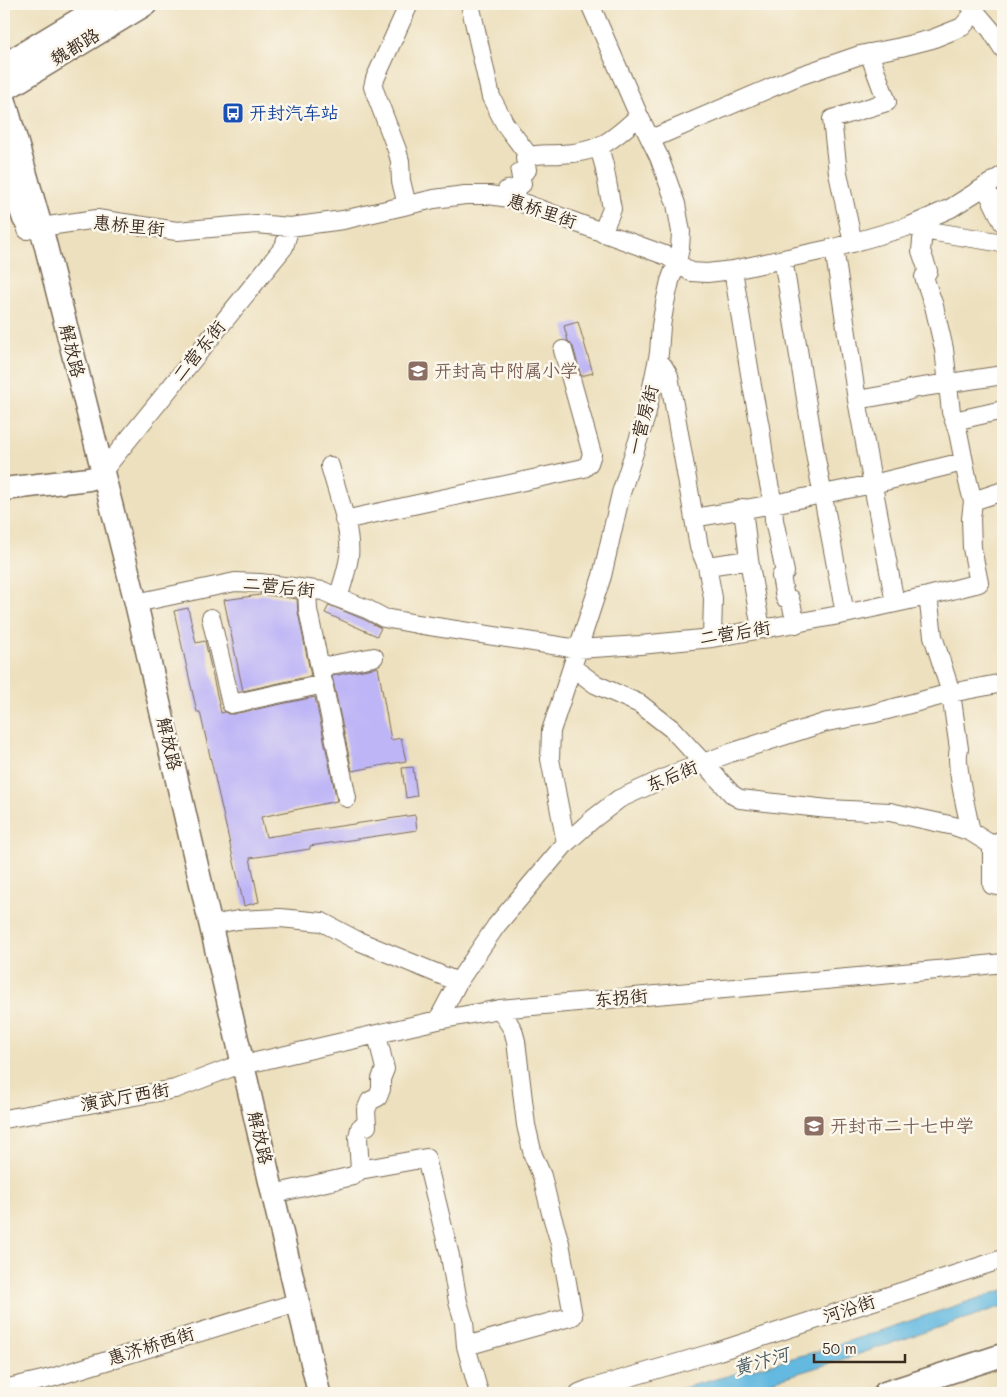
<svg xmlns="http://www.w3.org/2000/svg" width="1007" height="1397" viewBox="0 0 1007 1397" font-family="Mali,'LXGW WenKai TC',sans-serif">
<rect width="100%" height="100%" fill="#fbf7ec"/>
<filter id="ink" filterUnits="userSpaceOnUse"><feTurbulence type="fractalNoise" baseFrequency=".02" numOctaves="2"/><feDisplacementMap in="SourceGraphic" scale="10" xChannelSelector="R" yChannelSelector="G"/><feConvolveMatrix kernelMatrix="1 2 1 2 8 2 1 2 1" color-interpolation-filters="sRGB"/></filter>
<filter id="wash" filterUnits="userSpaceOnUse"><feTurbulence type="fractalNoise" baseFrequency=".0096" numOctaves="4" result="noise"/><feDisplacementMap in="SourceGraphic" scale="20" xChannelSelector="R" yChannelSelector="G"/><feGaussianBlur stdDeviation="1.12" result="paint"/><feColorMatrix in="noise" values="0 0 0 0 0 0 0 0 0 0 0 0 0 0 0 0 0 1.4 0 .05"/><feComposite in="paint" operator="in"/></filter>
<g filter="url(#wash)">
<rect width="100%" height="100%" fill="#ede0be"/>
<path fill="#63b9e0" stroke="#4f727f" d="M1003,1290V1306L838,1361L732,1393H665L822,1350Z"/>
<g id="blocks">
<path fill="#beb5f6" d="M578,322L593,373L581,376L573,347L568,341L564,326Z
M260,594L297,599L298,612L311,676L243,691L224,600L260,595Z
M329,605L363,619L381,628L377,636L325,613Z
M188,608L196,643L205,641L221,713L225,712L228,714H233L315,697L337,801L261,817L266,837L415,815L417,830L310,846V849L250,858L259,902L244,906L200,712H197L174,611Z
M378,667L391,740L401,738L406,761L352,771L332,676Z
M413,767L417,796L406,798L402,768Z"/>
</g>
</g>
<g filter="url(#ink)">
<use href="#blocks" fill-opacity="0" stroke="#796a56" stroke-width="1"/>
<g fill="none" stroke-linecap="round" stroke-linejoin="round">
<g stroke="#796a56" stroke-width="20">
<path id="minor" d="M470,4L491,97L505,124L529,156
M969,4L991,30L1003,49
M651,139L796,77L860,55L901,47L932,39L962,27L976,11
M599,147L604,165L612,209L602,233
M985,186L1003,223
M509,198L507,190L517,188L522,184L520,172L527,170L525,158C534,153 549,155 560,154C598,153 612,141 639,116
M407,205L401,181L400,161L397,150L373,87L375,79L409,4
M913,227L923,230L1003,243
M27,230L41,227L97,219L177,231L256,224L290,227L343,220L434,199L465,195H489L509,198L667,256L691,272L707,273L733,270L834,248L910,226L951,208L1003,175
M853,243L838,173L832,119L887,102L869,53
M834,248L857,400L895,603
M783,259L816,459L845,614
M733,270L752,386L760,427L765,464L773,504L774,520L785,572L781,576L785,598L790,599L796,624
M658,360L663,366L669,376L699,547L707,566L713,598L712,638
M857,400L908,391L910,389L1003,375
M954,421L1003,410
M330,466C337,492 352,531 349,557C347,571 342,585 338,598
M102,472L284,247L290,227
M973,501L1003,491
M743,508L749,560L761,629
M694,518L773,504L873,484L963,462
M344,520L584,468L589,463L592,454L563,350
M707,566L749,560
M307,589L308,610L347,798
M928,596L933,636L951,693L959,749C954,762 968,816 971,832
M136,603L235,582L260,583L323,591L338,598L367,609L384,618L417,624L578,649L640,645L712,638L845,614L928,596L979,583L972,548L971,519L973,501L968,482L958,432L951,412L944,349L934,306L924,277L928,271L921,251L923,230
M211,618L231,704L324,684
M320,667L374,657
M572,667L595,684L640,704L672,729L733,795L740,799L828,809L890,812L954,826L971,832L992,845L1003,849
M1002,840L992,845V885L1003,887
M566,843L550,759L551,731L602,576L621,493L646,416L659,353L661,326L665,303L670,281L677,262L680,248L681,232L676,204L659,157L639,116L590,4
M211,925L238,920L280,918L322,922L356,940L458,982
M438,1020L458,982L496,926L566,843L593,819L619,799L674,774L730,753L827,722L872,714L951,693L1003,683
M4,1119L175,1089L230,1068L438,1020L500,1009L948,969L1003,963
M360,1170L358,1138L360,1128L367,1126L366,1110L370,1101L378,1097L381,1089V1079L385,1069L377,1035
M273,1194L353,1176L360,1170L426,1158L450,1256L458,1302L464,1322L466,1346
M4,1389L51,1378L298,1302
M479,1393L466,1346L573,1316L560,1243L551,1213L542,1176L533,1155L526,1125L516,1041L513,1030L500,1009
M579,1393L589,1389L719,1351L1003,1259"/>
</g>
<g stroke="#796a56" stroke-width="25">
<path id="major" d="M4,65L105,4
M4,90L146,4
M4,98L41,227L136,603L319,1393
M4,161L24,219
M4,489L89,479L96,477L102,472
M885,1393L1003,1355"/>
</g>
<use href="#minor" stroke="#fff" stroke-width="18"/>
<use href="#major" stroke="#fff" stroke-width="22"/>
</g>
</g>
<defs>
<g id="bus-square" transform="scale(1.125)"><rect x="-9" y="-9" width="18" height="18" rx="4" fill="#1a4fb4" stroke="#fbf7ec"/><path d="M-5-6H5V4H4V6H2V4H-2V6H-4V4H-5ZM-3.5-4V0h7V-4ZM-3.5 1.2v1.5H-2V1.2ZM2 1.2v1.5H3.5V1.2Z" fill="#fff"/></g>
<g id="school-square" transform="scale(1.125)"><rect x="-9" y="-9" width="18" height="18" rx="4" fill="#8d6e63" stroke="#fbf7ec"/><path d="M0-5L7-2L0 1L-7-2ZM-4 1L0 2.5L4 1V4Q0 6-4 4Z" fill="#fff"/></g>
</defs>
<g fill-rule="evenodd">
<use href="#bus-square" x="233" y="113"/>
<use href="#school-square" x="418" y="371"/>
<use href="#school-square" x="814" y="1126"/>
</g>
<g text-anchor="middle" stroke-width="5" stroke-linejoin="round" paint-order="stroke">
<g font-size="18" fill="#3b2a1e" stroke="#fbf7ec">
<text transform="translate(75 47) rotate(-31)" y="6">魏都路</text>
<text transform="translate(542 211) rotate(19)" y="6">惠桥里街</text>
<text transform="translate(129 226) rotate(6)" y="6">惠桥里街</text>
<text transform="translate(72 351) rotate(76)" y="6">解放路</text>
<text transform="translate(199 351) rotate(-51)" y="6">二营东街</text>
<text transform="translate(643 420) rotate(-75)" y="6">一营房街</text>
<text transform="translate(279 587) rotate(6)" y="6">二营后街</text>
<text transform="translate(735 633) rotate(-9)" y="6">二营后街</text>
<text transform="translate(169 744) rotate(77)" y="6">解放路</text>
<text transform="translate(672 776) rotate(-22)" y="6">东后街</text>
<text transform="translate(621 998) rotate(-5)" y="6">东拐街</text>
<text transform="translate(125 1097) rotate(-10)" y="6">演武厅西街</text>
<text transform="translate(260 1138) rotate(77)" y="6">解放路</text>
<text transform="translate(849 1309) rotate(-18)" y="6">河沿街</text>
<text transform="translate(151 1346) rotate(-17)" y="6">惠济桥西街</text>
</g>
<g font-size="18" fill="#164399" stroke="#fbf7ec" text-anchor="start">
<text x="249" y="119">开封汽车站</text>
</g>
<g font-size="18" fill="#785e54" stroke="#fbf7ec" text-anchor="start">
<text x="434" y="377">开封高中附属小学</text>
<text x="830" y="1132">开封市二十七中学</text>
</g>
<g font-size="19" font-style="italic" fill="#495c62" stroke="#fbf7ec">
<text transform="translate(761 1361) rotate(-16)" y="7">黄汴河</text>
</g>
</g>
<rect width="1007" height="1397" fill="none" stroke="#fbf7ec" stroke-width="20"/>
<path d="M814 1354v8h91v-8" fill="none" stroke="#3b2a1e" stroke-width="2.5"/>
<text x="822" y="1354" font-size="15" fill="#3b2a1e" stroke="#fbf7ec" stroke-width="4" paint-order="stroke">50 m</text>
</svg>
